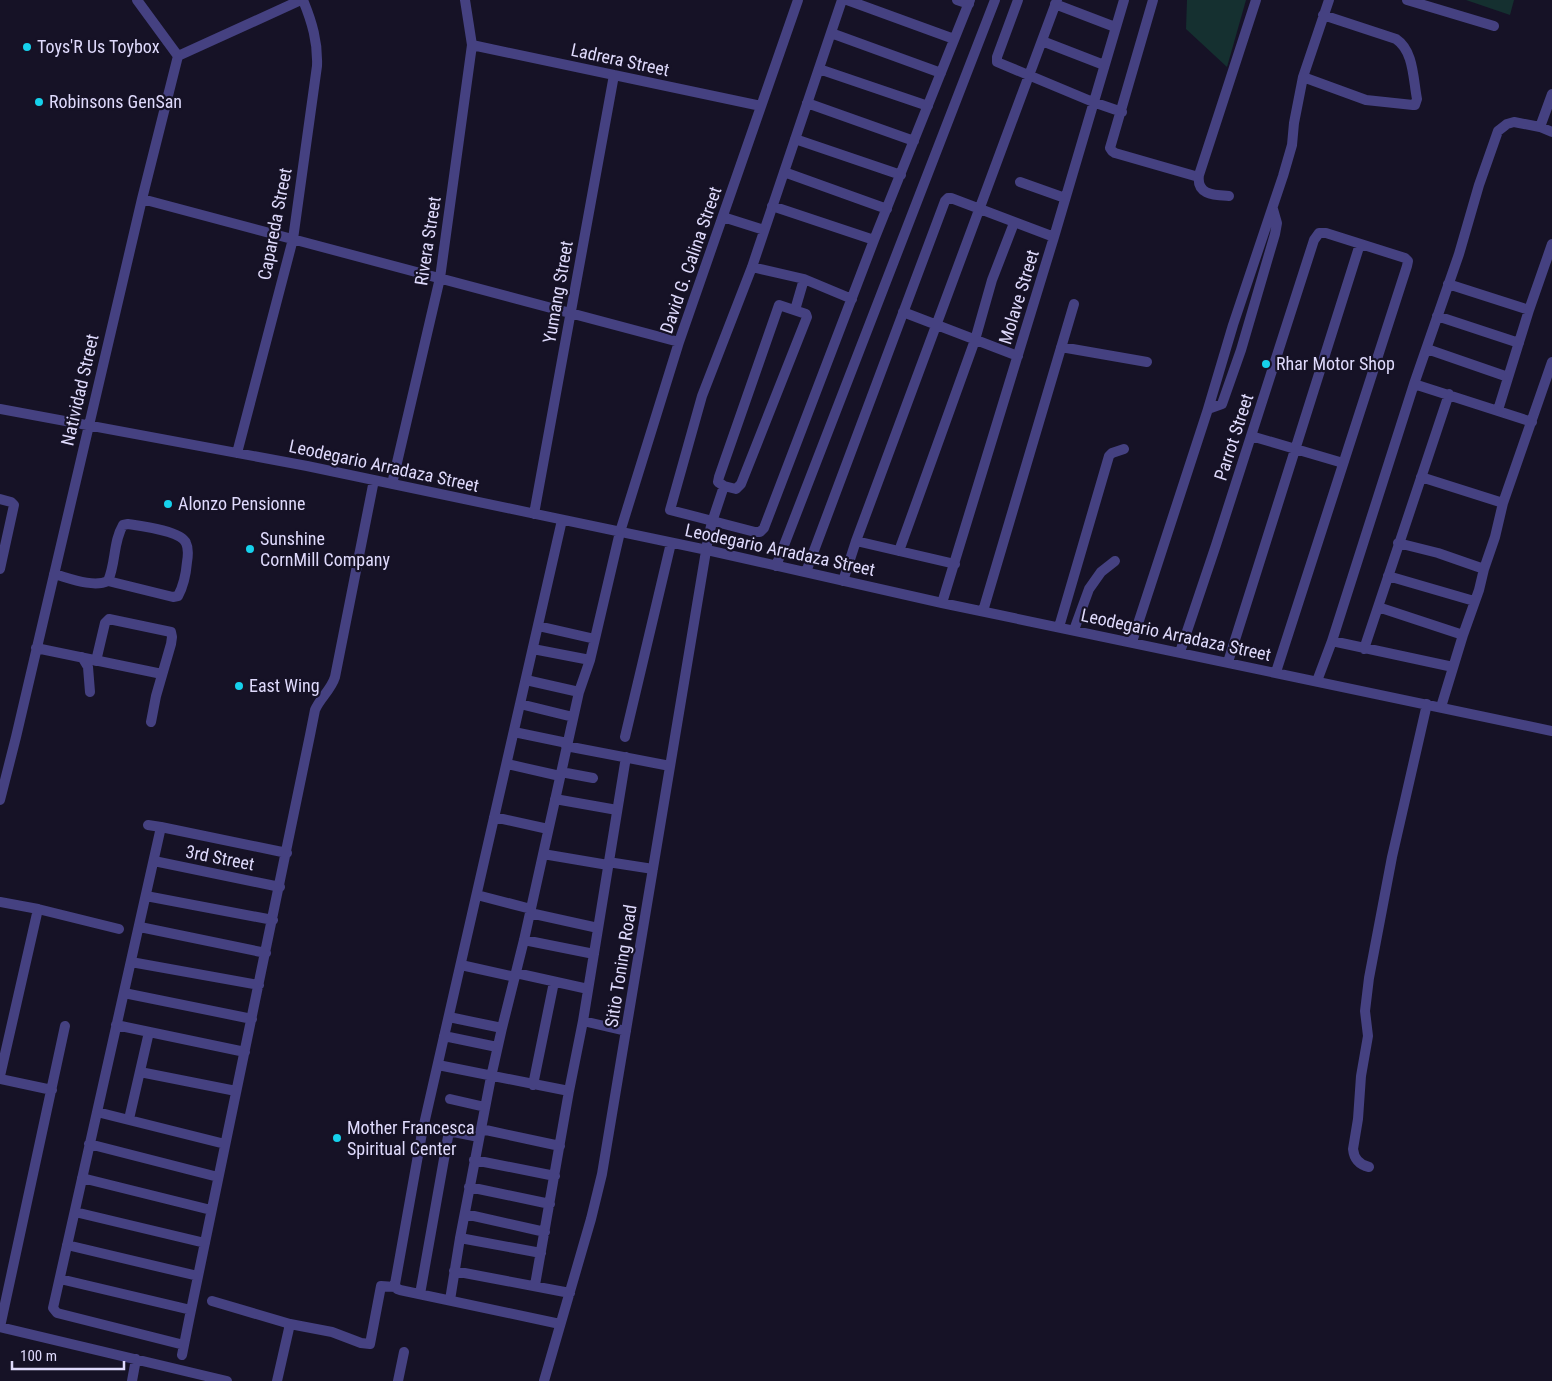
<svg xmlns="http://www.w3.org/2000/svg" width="1552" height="1381" viewBox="0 0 1552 1381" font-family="'Roboto Condensed',sans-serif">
<rect width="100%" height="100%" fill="#161226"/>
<path fill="#153030" d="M1187,0H1246L1227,67L1186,29Z
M1466,0H1514L1510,15Z"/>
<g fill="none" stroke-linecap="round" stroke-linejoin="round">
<path stroke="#454181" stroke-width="10" d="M842,0L752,267L702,396L670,510L755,532H760L764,528L874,240L970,0
M847,0L954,39
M957,0L969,4
M1018,0L997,57V62L1093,102L1122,112
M1153,0L1110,148L1112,151L1115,153L1195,176L1199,175L1256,0
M1407,0L1494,26
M1055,4L1115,27
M831,33L941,73
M1042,41L1104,65
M472,45L761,106
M178,56L301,0
M819,69L928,106
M1303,77L1366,100L1413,105H1415L1417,99C1413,79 1414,51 1396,39L1323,15
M807,103L914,141
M1540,127L1552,94
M795,139L901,175
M784,172L887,209
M1199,175C1196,195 1214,195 1229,196
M1020,182L1065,198
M142,199L679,342
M772,206L874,240
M723,217L764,230
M752,267L804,279L852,299
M1448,284L1529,310
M779,305L806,314L807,317L741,484L736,489L724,486L718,482L719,477Z
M795,310L804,279
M903,312L1018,356
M1437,316L1519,343
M1061,347L1147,362
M1427,349L1508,377
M1414,384L1532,422
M0,409L307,466L707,550L942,603L1552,731
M1208,409L1222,404L1241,350L1275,234L1277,223L1273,209
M1498,410L1529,310L1552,244
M1251,436L1343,463
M237,453L293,239L317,66C318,42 312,22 303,0
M1421,477L1503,503
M392,484L440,278L472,45L465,0
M0,499L11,502L14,505L0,569
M534,514L614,75
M856,541L955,564
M1398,543L1438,553L1484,569
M899,551L975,340L992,280L1014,223
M776,566L995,0
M806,572L945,201L948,198H951L1054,237
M54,574C69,578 93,588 108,581L173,597L178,596C184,585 186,574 187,562C188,556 189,549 186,543C181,531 141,526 128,524L123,525C113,542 116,563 108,581
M1388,576L1474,601
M843,581L856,541L1057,0
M942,603L1054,237L1124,0
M1378,607L1463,635
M983,611L1074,304
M538,626L595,639
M1059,627L1109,456L1112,453L1124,449
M1074,630L1089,589L1101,572L1115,561
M1332,641L1453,667
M1132,642L1208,409L1233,325L1283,176L1292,145L1294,123L1303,77L1329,0
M36,648L162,674
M533,649L590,660
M1364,649L1449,394
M1180,652L1216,545L1314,240L1319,233H1326L1405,258L1408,261L1407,266L1276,672
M82,657L88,667L90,692
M96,661L105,623L109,619L171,632L172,637L171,644L156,696L151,722
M1228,662L1360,244
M526,680L579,692
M1317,681L1332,641L1414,384L1459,254L1479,185L1498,131L1507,124L1514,122L1540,127L1552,132
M520,704L573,717
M1441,707L1463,635L1479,590L1484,569L1495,537L1503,503L1552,362
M514,732L567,743
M625,737L671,543
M566,746L670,766
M507,764L560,776
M561,772L593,778
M555,799L617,810
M0,800L16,737L142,199L178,56L137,0
M494,817L548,829
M148,825L161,827
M287,853L161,827L53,1308L57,1313L184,1345C226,1133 273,922 315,710C320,698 331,690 335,677L374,480
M543,854L608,865
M154,861L280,887
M608,862L653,869
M477,895L531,909
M146,896L273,920
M0,902L38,909L119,929
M530,913L598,928
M140,927L266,953
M524,940L594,954
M131,962L259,985
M461,965L515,977
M516,973L588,989
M124,993L252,1019
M449,1017L502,1028
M583,1021L626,1031
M116,1025L245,1052
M444,1036L497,1047
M438,1065L569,1091
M140,1072L236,1091
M0,1076L38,909
M0,1079L52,1090
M533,1085L554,982
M450,1099L485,1107
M97,1112L225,1144
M129,1119L149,1032
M423,1126L479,1137
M481,1129L560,1146
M89,1144L218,1177
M474,1160L555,1176
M1369,1167C1360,1165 1354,1159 1353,1149L1358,1119L1361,1076L1368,1036L1365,1011L1369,978L1392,857L1427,704
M82,1178L211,1210
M469,1187L550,1204
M75,1212L205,1243
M465,1214L545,1232
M460,1238L541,1253
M67,1245L198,1276
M454,1271L570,1293
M60,1279L191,1310
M535,1285L569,1091L583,1021L626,757
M420,1294L449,1131
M450,1300L460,1238L491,1077L502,1028L524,940L579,692L590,660L620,532L679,342L798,0
M212,1301L290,1324L332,1332L361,1343L370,1344L381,1286L395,1287
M560,1324L400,1290L397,1289L395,1284L422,1133L562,520
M0,1327L65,1026
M0,1327L227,1381
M182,1355L184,1345
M132,1381L136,1359
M277,1381L290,1324
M398,1381L404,1352
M544,1381L591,1219L602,1174L708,539L712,522L724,486"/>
</g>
<g fill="#16d1ec" stroke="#161226" stroke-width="2">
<circle cx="27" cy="47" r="5"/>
<circle cx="39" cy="102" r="5"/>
<circle cx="1266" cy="364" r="5"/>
<circle cx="168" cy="504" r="5"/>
<circle cx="250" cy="549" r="5"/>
<circle cx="239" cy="686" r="5"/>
<circle cx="337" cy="1138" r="5"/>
</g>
<g text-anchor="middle" stroke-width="4.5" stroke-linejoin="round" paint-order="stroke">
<g font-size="18" fill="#dfdafc" stroke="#161226" text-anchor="start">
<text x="37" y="53">Toys'R Us Toybox</text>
<text x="49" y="108">Robinsons GenSan</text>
<text x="1276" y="370">Rhar Motor Shop</text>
<text x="178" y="510">Alonzo Pensionne</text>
<text x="260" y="545">Sunshine<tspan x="260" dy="21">CornMill Company</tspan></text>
<text x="249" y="692">East Wing</text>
<text x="347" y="1134">Mother Francesca<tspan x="347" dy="21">Spiritual Center</tspan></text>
</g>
<g font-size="18" fill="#dfdafc" stroke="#161226">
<text transform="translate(620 60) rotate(12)" y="6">Ladrera Street</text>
<text transform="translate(275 224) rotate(-79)" y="6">Capareda Street</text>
<text transform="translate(428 241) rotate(-81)" y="6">Rivera Street</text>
<text transform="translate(691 260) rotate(-71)" y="6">David G. Calina Street</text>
<text transform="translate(558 292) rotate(-80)" y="6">Yumang Street</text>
<text transform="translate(1019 297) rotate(-73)" y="6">Molave Street</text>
<text transform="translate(80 390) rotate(-77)" y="6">Natividad Street</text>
<text transform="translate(1234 437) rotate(-72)" y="6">Parrot Street</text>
<text transform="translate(384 466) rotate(12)" y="6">Leodegario Arradaza Street</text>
<text transform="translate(780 550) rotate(12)" y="6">Leodegario Arradaza Street</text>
<text transform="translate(1176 635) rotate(12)" y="6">Leodegario Arradaza Street</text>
<text transform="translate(220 858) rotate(11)" y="6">3rd Street</text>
<text transform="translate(621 966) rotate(-81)" y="6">Sitio Toning Road</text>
</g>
</g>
<path d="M12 1361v8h112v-8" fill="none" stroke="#dfdafc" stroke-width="2.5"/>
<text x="20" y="1361" font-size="15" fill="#dfdafc" stroke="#161226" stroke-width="4" paint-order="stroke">100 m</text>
</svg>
